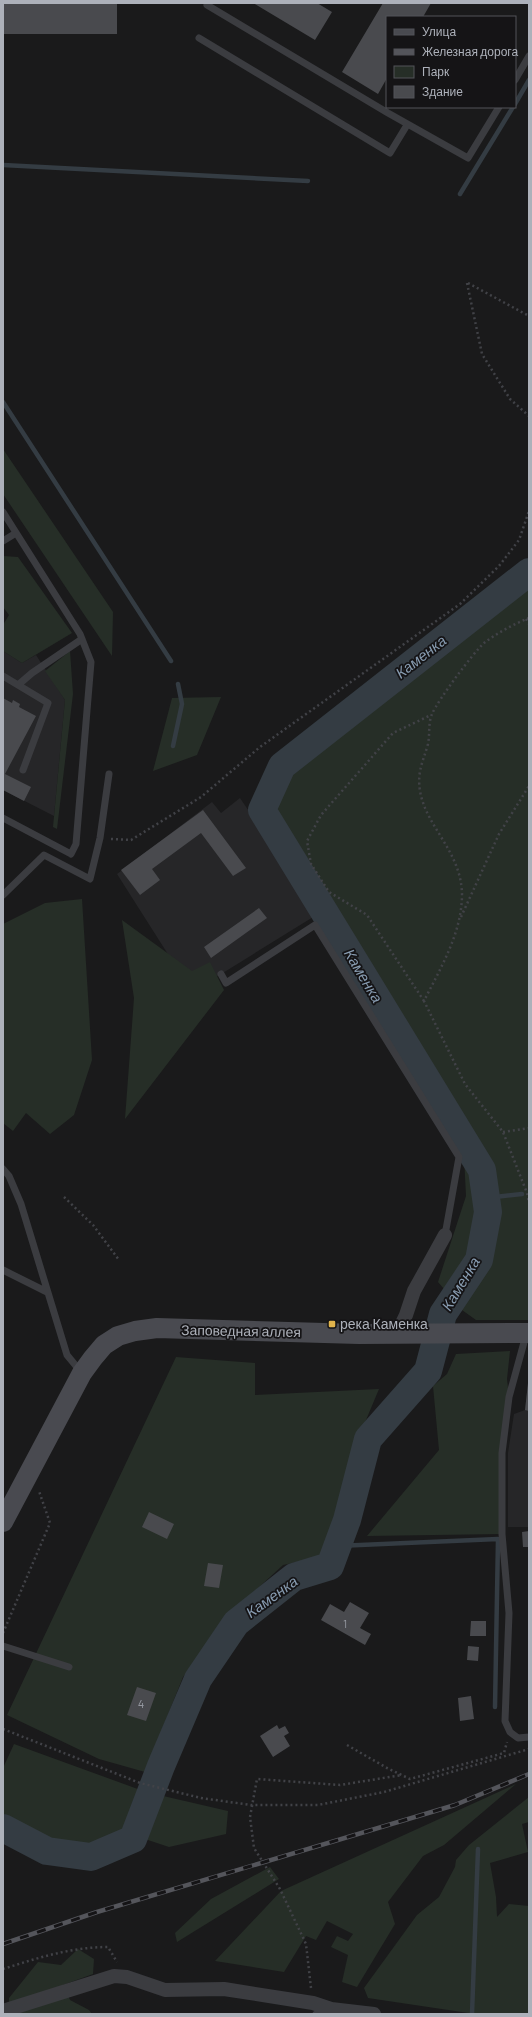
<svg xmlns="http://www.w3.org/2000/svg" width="532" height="2017" viewBox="0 0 532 2017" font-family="Barlow,sans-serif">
<rect width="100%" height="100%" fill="#1a1a1b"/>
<path fill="#262628" d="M3,651L22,663L36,655L65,700L54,816L3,790Z
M240,798L318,914L192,992L117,874L212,802L221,813Z
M529,1375V1527H508V1453L514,1414L525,1410Z"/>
<path fill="#262e27" d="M3,449L113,612L112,656L3,494Z
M3,556L18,557L72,633L22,663L3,651V625L9,615L3,607Z
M529,585V1320H476L462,1310L438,1282L466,1196L464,1156L261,814L289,774Z
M70,651L73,694L57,829L53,827L65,700L45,671Z
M221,697L197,755L153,771L172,698Z
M82,899L92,1060L74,1115L50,1134L26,1113L13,1131L3,1123V924L45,903Z
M122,920L192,971L210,962L224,990L125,1119L134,998Z
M510,1351L507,1379L509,1397L502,1453V1534L367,1536L439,1450L433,1386L447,1374L456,1354Z
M176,1357L255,1363V1395L379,1389L361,1432L337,1520L321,1557L283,1565L230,1614L183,1677L145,1772L99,1759L7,1715Z
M14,1744L146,1792L228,1811L226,1834L169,1847L133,1835C123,1839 104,1851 94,1852C65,1853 25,1839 3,1821V1768Z
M516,1784L444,1845L423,1856L388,1902L395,1924L357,1987L342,1982L348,1955L331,1947L337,1936L348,1941L353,1934L327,1921L316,1940L306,1936L284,1972L215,1961L281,1891Z
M529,1797V1822L522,1824L528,1852L490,1863L496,1897L497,1917L509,1904L529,1906V2014H475L368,1998L364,1988L417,1915L439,1897L455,1867L456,1860L469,1845Z
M270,1867L279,1879L177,1942L175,1933L211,1899Z
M78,1949L94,1959L93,1974L63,1985L70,2000L89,2010L92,2014H8L9,1998L38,1962L61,1965Z"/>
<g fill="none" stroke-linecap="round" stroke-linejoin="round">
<path stroke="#343c43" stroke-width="4.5" d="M515,104L529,80
M3,165L308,181
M460,194L513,107
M3,402L171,661
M173,746L182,704L178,684
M486,1198L522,1194
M337,1546L498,1539L495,1707
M472,2014L478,1849"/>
<path stroke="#343c43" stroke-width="28" d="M3,1828L47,1851L91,1857L133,1839L161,1766L198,1679L236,1623L294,1577L330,1566L347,1520L368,1439L428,1371L443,1314L479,1260L488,1212L482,1170L262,810L282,766L529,572"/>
</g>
<path fill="#494a4e" d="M3,3H117V34H3Z
M253,3H317L332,12L315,40Z
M383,3H431L423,17H387V78L378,94L342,72Z
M3,698L12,703L13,700L20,704L19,707L36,716L5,774L31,787L24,801L3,790Z
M203,810L246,868L233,876L201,833L152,869L160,880L140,895L121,870Z
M259,908L267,918L211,958L204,947Z
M528,1383H529V1411L525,1410Z
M149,1512L174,1524L167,1539L142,1527Z
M529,1531V1547H523L522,1532Z
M208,1563L223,1565L219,1588L204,1586Z
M350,1602L369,1613L360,1628L371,1634L365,1645L321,1620L330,1604L344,1612Z
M471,1621H486V1636H470Z
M468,1646L479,1647L478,1661L467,1660Z
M137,1687L156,1693L146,1721L127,1715Z
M471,1696L474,1719L460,1721L458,1698Z
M277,1725L279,1729L285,1726L289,1733L284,1736L290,1746L273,1757L260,1736Z"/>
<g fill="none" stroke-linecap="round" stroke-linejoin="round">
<path stroke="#414247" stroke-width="2.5" stroke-dasharray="2 3" stroke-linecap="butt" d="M467,283L482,354L510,399L529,416
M468,283L529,316
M529,618C514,624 497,633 484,643C473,653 438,700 432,714C428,723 430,735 428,744C423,762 417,771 420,791C426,827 461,851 462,894C462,933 441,967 424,1001L465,1084L503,1132L527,1193L529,1203
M526,619L529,624
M111,839L131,840L201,797L260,747L460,604L499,566L519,540L529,511
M461,917L499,834L529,786
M424,1001L367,915L329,892L311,864L307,841L321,815L393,733L431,715
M503,1132L529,1128
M64,1197L93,1225L119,1260
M3,1633L50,1523L39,1491
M3,1729L140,1783L201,1798L251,1805H318L384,1792L529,1749
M347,1745L387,1768L410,1779L504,1753L507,1742
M3,1969C37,1958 72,1947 108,1947L117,1962
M311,1988L306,1944L280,1889L254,1848L250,1817L257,1779L340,1785L402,1775"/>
<path stroke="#3b3c40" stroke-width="7" d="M209,3L207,5L388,113L468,158L499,107
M199,38L390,153L407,125
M515,80L529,56
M3,512L80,634L91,662L76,844L71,854L3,818
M3,541L16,533
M3,676L48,703L23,770
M18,685L32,673L82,639
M3,895L44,855L90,879L100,838L109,774
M221,974L226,983L315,925L459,1157L445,1235
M3,1169L9,1176L21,1204L67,1355L81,1372
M3,1270L47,1292
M526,1335L509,1397L502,1453V1534L509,1613L505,1721L510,1732L518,1738L529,1737
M3,1646L69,1667
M316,2014L327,2010"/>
<path stroke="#3b3c40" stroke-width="14" d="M397,1334L406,1315L414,1291L445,1235
M3,2011L114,1976L127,1977L165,1990L224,1989L313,2003L331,2009L374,2014"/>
<path stroke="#494a50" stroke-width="20" d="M3,1522L82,1373L93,1358L104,1345L118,1336L135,1331L157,1328L359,1334L529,1333"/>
<g stroke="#54555b" stroke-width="4.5">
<path id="rail" d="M3,1944L97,1912L455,1805L529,1774"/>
</g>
<use href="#rail" stroke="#151416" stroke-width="3" stroke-dasharray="9" stroke-linecap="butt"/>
</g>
<rect fill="#e1b44c" stroke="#151416" stroke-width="1.5" x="328" y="1320" width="8" height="8" rx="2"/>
<g text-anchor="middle" stroke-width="3.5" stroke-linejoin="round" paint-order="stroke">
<g font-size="12" fill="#94979f">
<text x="345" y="1628">1</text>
<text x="141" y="1708">4</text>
</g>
<g font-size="14" fill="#adb1ba" stroke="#151416" text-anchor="start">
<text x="340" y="1329">река Каменка</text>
</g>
<g font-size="14" fill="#adb1ba" stroke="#151416">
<text transform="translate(241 1331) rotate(1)" y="5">Заповедная аллея</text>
</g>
<g font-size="15" font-style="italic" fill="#889cb1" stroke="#151416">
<text transform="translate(421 657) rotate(-38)" y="5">Каменка</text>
<text transform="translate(363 976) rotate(59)" y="5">Каменка</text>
<text transform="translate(461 1284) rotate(-59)" y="5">Каменка</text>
<text transform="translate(272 1597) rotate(-36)" y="5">Каменка</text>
</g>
</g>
<rect width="532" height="2017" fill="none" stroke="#adb1ba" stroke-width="8"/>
<rect x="386" y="16" width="130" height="92" fill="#151416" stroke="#525358"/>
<rect x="394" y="29" width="20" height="6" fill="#494a50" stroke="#525358"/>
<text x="422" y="36" font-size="12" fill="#adb1ba">Улица</text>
<rect x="394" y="49" width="20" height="6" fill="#54555b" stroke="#525358"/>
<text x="422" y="56" font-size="12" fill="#adb1ba">Железная дорога</text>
<rect x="394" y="66" width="20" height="12" fill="#262e27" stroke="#525358"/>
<text x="422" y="76" font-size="12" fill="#adb1ba">Парк</text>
<rect x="394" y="86" width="20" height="12" fill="#494a4e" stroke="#525358"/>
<text x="422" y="96" font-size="12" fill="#adb1ba">Здание</text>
</svg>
